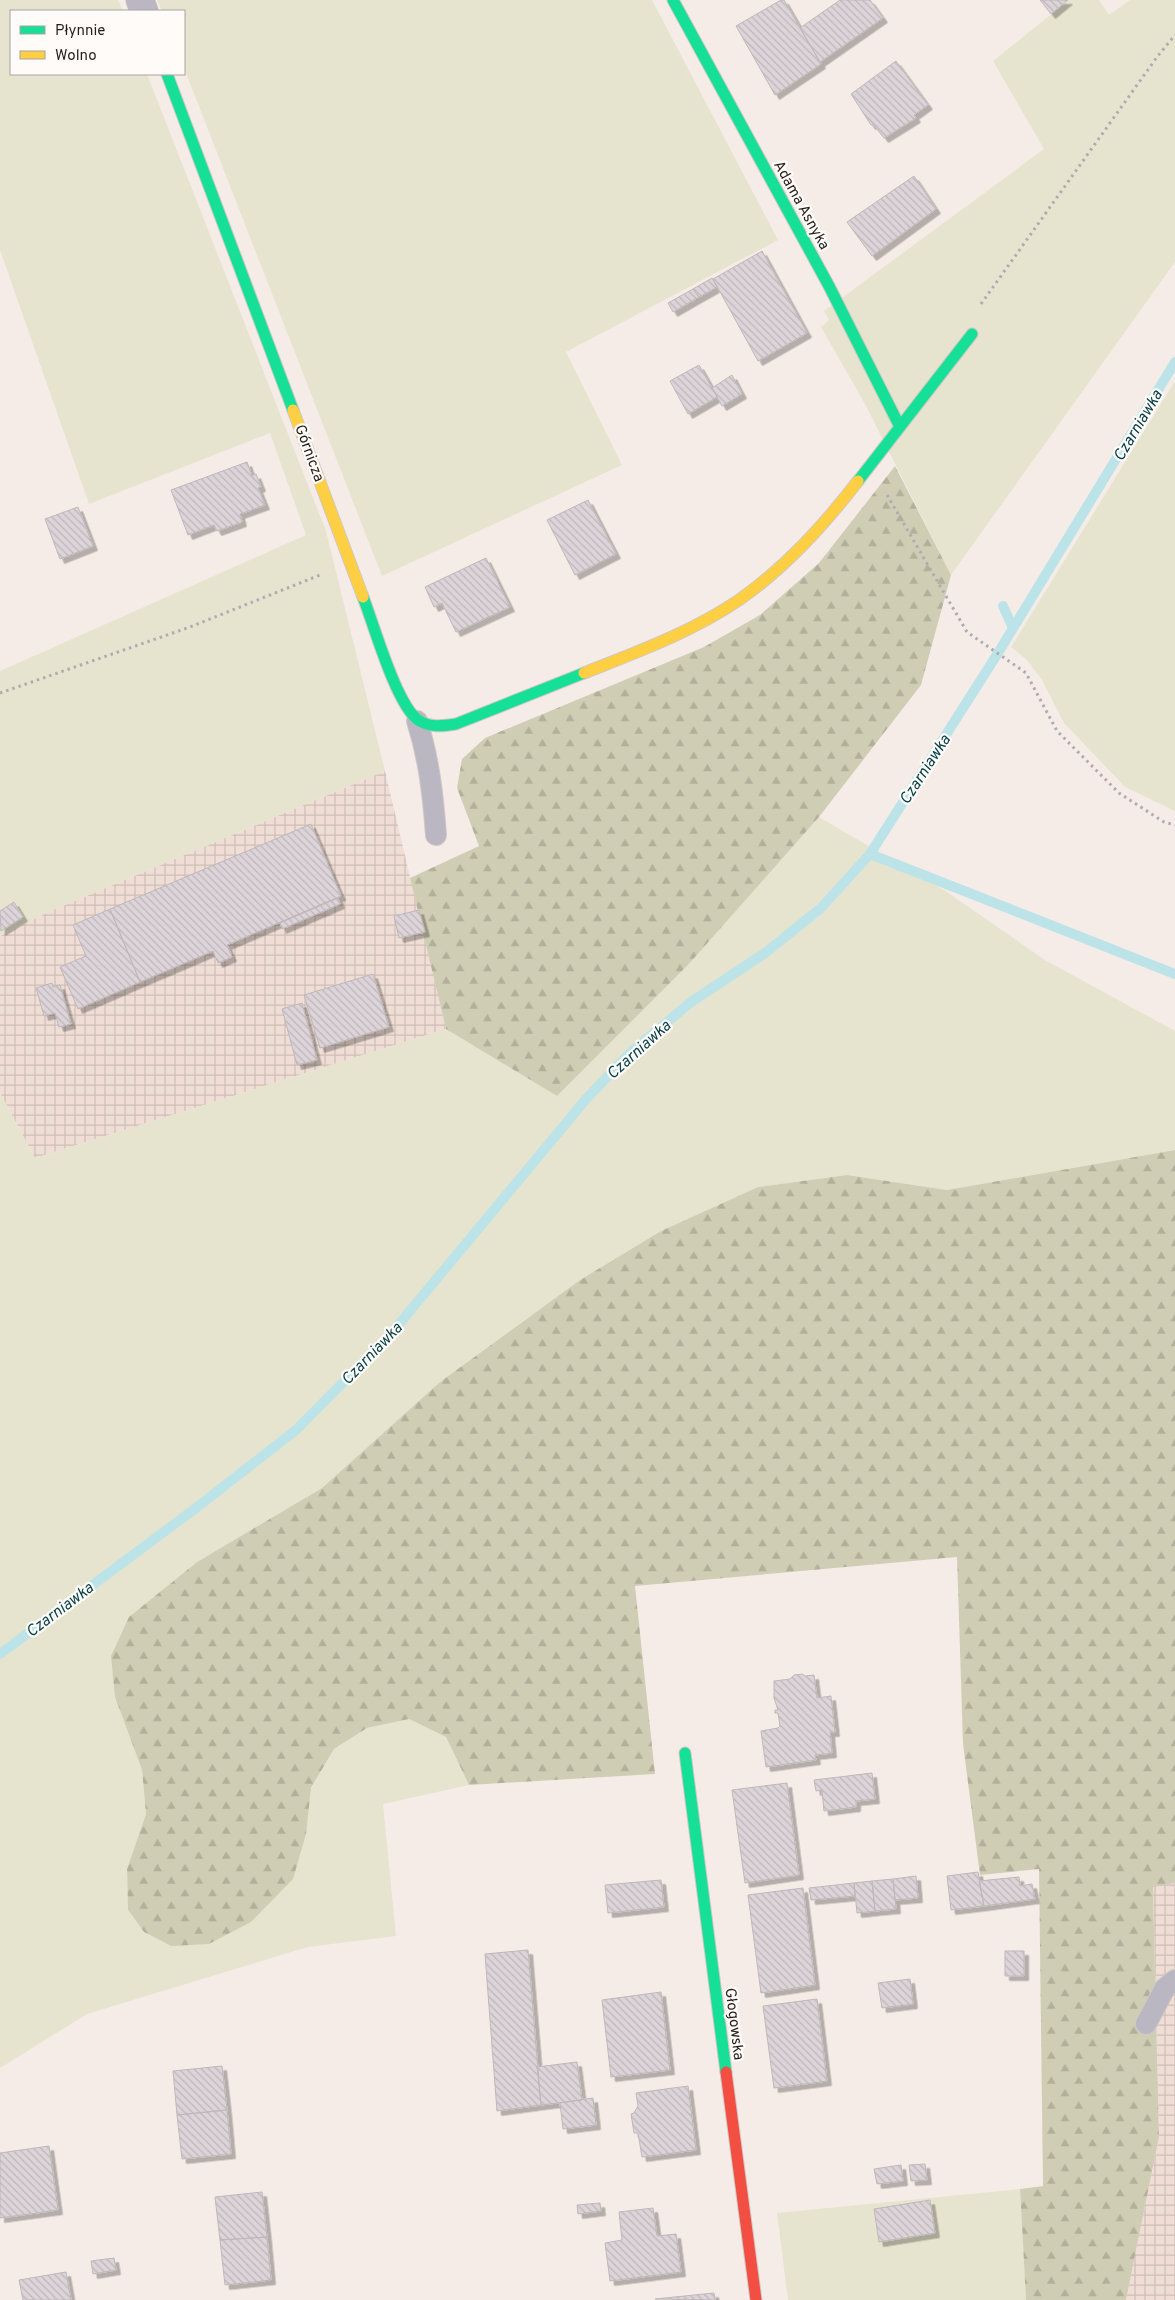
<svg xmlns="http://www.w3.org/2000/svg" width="1175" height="2300" viewBox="0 0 1175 2300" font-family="Overpass,sans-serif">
<defs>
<pattern id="industrial-grid" width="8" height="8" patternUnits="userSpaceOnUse" patternTransform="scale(1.25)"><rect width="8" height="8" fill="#f0ded6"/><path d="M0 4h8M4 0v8" fill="none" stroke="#cebeb7"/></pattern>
<pattern id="forest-firs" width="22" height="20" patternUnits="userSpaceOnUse" patternTransform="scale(1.25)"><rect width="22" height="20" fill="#cfceb4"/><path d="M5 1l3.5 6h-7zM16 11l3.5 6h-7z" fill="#b2b09a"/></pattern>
<pattern id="building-back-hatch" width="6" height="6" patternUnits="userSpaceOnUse" patternTransform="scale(1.25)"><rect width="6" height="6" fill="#ddd4da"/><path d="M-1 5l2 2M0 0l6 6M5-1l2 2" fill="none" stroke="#beb6ba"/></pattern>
<filter id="shadow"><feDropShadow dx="4.5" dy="4.5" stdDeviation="0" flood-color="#0004"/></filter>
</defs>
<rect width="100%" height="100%" fill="#f5ece8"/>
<path fill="url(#industrial-grid)" d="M385,771L446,1029L35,1158L0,1093V936L48,912Z
M1175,1883V2300H1126L1159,2137L1153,1886Z"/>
<path fill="#e6e4ce" d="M0,0H118L123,11H11V74H147L326,531L385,771L48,912L0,936V671L306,535L270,433L89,504L0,250Z
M157,0H652L778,240L566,352L622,465L382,576L184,68V11H162Z
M1069,0H1099L1109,15L1130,0H1175V262L951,575L865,404L821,327L829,320L824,311L1044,149L993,61Z
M1175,381V811L1125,787L1064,723L1042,680L1027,660L1011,647Z
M819,817L944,890L1045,960L1175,1031V1150L947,1190L847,1175L758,1187L661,1231L580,1280L440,1382L322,1488L197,1562L129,1617L115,1697L142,1770L146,1814L127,1869L128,1910L144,1932L171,1946L311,1789L334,1749L367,1728L409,1719L446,1737L469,1785L383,1804L396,1936L308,1947L87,2014L0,2068V1093L35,1158L446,1029L557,1096L688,965Z
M1020,2189L1026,2300H788L777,2213Z"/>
<path fill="url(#forest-firs)" d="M895,466L951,575L921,685L819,817L688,965L557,1096L446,1029L410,878L479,846L457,788L462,759L485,738L704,647L760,615L819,563Z
M1175,1150V1883L1153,1887L1159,2137L1126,2300H1026L1020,2189L1043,2186L1039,1869L980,1875L963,1744L957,1557L635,1586L655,1774L469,1785L446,1737L409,1719L367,1728L334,1749L311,1788L306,1834L293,1879L251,1922L209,1944L171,1946L144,1932L128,1910L127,1869L146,1814L142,1770L115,1697L111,1656L129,1617L197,1562L322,1488L440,1382L580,1280L661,1231L758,1187L847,1175L947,1190Z"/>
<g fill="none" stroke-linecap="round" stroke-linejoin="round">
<path stroke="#bce4e8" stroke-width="10" d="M1003,606L1013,628
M870,854L1175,974
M0,1654L196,1508L296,1430L390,1335L587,1098L630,1053L691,1002L765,953L821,908L870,854L998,653L1175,362"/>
</g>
<path fill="url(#building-back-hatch)" stroke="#beb8b9" filter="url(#shadow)" d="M781,0H784L821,64L775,95L736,26Z
M840,0H870L883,18L820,62L800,28Z
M1040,0H1068L1051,14Z
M896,61L928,105L914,115L916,118L884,138L873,124L871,125L851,94Z
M914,176L936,209L872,256L847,222Z
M762,251L807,333L758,361L713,279Z
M712,278L717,287L699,297L693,289Z
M693,289L699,297L673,312L668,303Z
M699,365L717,397L688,414L670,381Z
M732,375L742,394L722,406L712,388Z
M247,462L252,476L256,474L261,487L258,488L265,505L240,514L242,522L217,531L214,525L188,535L171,490Z
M588,500L616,554L575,575L547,520Z
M78,507L93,546L60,559L45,519Z
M486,558L510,607L456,632L442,603L434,607L425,587Z
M311,824L341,896L227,945L232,957L218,963L213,951L140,982L110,909Z
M338,898L340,904L282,929L280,923Z
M14,902L23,917L1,931L0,911Z
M110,909L140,982L78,1009L60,967L86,956L73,925Z
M419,910L425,932L399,938L394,916Z
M373,974L389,1027L320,1048L304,995Z
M52,983L53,987L60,985L71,1024L59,1027L55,1013L44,1016L36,988Z
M302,1003L317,1060L297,1065L282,1009Z
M802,1674L805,1676L814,1675L817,1698L831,1696L835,1732H830L832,1753L815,1755L816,1760L766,1767L761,1731L778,1728L780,1726L778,1713H775V1710H778L774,1698V1681L790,1679L794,1675Z
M872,1773L875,1799L856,1801V1807L824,1811L822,1790L816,1791L814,1780Z
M787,1783L799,1875L745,1883L732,1790Z
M978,1872L984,1906L951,1910L947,1876Z
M916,1876L918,1898L895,1900L893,1879Z
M1019,1877L1020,1886L1032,1884L1035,1899L984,1906L979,1881Z
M893,1879L896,1909L875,1911L872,1881Z
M661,1880L664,1907L608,1913L605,1885Z
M872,1881L875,1911L857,1913L854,1883Z
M854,1883L855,1896L811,1900L809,1888Z
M803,1888L815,1985L761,1993L748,1895Z
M528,1950L541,2105L497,2111L485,1954Z
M1005,1951H1024V1976H1005Z
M910,1979L913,2004L882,2008L878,1983Z
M661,1992L670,2070L611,2077L602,2000Z
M817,1999L827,2081L774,2088L763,2006Z
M577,2062L582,2100L541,2105L537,2067Z
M222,2066L227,2110L177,2115L173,2071Z
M688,2086L696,2150L642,2157L638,2133H634L631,2114L634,2113L638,2106L636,2093Z
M593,2098L596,2125L563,2129L560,2103Z
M227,2110L231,2154L182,2159L177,2115Z
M49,2146L58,2210L0,2218V2153Z
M925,2164L927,2180L911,2181L909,2165Z
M901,2165L903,2181L877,2184L874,2169Z
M262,2192L267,2237L220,2240L215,2197Z
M930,2200L935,2233L879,2242L874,2209Z
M600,2203L601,2211L578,2214L577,2205Z
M653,2208L657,2236L676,2234L681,2272L610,2281L605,2243L622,2240L619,2212Z
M267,2237L271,2280L225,2285L220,2240Z
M114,2258L116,2270L93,2274L91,2261Z
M66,2272L71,2300H23L19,2280Z
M714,2293L715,2300L655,2299Z"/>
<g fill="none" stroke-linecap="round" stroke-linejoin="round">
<g stroke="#cfc8c4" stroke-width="22">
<path id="lane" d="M417,721C429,759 433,795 436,835
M1146,2024L1165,1988L1175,1980"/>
</g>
<g stroke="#cfc8c4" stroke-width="29">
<path id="street" d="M140,0L144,11"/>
</g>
<g stroke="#cfc8c4" stroke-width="13">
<path id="fast" d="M673,0L829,286L900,427
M167,74L293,410
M858,481L972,334
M363,597C374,625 396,704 418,720C430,728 443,726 456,724L584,673
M685,1753L726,2072"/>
</g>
<g stroke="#cfc8c4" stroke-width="13">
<path id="slow" d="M293,410L363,597
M584,673C637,652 692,632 739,600C786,567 823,526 858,481"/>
</g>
<g stroke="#cfc8c4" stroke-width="13">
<path id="jam" d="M726,2072L756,2300"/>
</g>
<path stroke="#afabb1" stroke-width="3" stroke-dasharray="2.5 4" stroke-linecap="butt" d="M981,304L1157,57L1175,35
M887,495L967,632L1026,673L1057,731L1119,793L1164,822L1175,825
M0,693L190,627L320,575"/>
<use href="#lane" stroke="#bab6c2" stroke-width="20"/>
<use href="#street" stroke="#bab6c2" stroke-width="28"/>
<use href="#fast" stroke="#16e098" stroke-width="11"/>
<use href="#slow" stroke="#ffcf43" stroke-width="11"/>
<use href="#jam" stroke="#f24e42" stroke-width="11"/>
</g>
<g text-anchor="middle" stroke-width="4.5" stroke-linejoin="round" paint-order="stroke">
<g font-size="15" fill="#251f1c" stroke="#fefbf9">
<text transform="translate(802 205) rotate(61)" y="5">Adama Asnyka</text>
<text transform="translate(310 453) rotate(70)" y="5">Górnicza</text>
<text transform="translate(735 2024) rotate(83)" y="5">Głogowska</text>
</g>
<g font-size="16" font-style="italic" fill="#0a4248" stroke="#fefbf9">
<text transform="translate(1137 425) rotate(-59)" y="6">Czarniawka</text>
<text transform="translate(924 769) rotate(-57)" y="6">Czarniawka</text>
<text transform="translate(638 1049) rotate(-42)" y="6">Czarniawka</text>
<text transform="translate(371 1353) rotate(-46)" y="6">Czarniawka</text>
<text transform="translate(59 1609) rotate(-37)" y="6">Czarniawka</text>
</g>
</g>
<rect x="10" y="10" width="175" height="65" fill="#fefbf9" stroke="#a7a3a1"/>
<rect x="20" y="26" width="25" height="8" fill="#16e098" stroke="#a7a3a1"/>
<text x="55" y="35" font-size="15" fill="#251f1c">Płynnie</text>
<rect x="20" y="51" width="25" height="8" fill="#ffcf43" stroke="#a7a3a1"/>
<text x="55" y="60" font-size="15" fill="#251f1c">Wolno</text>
</svg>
